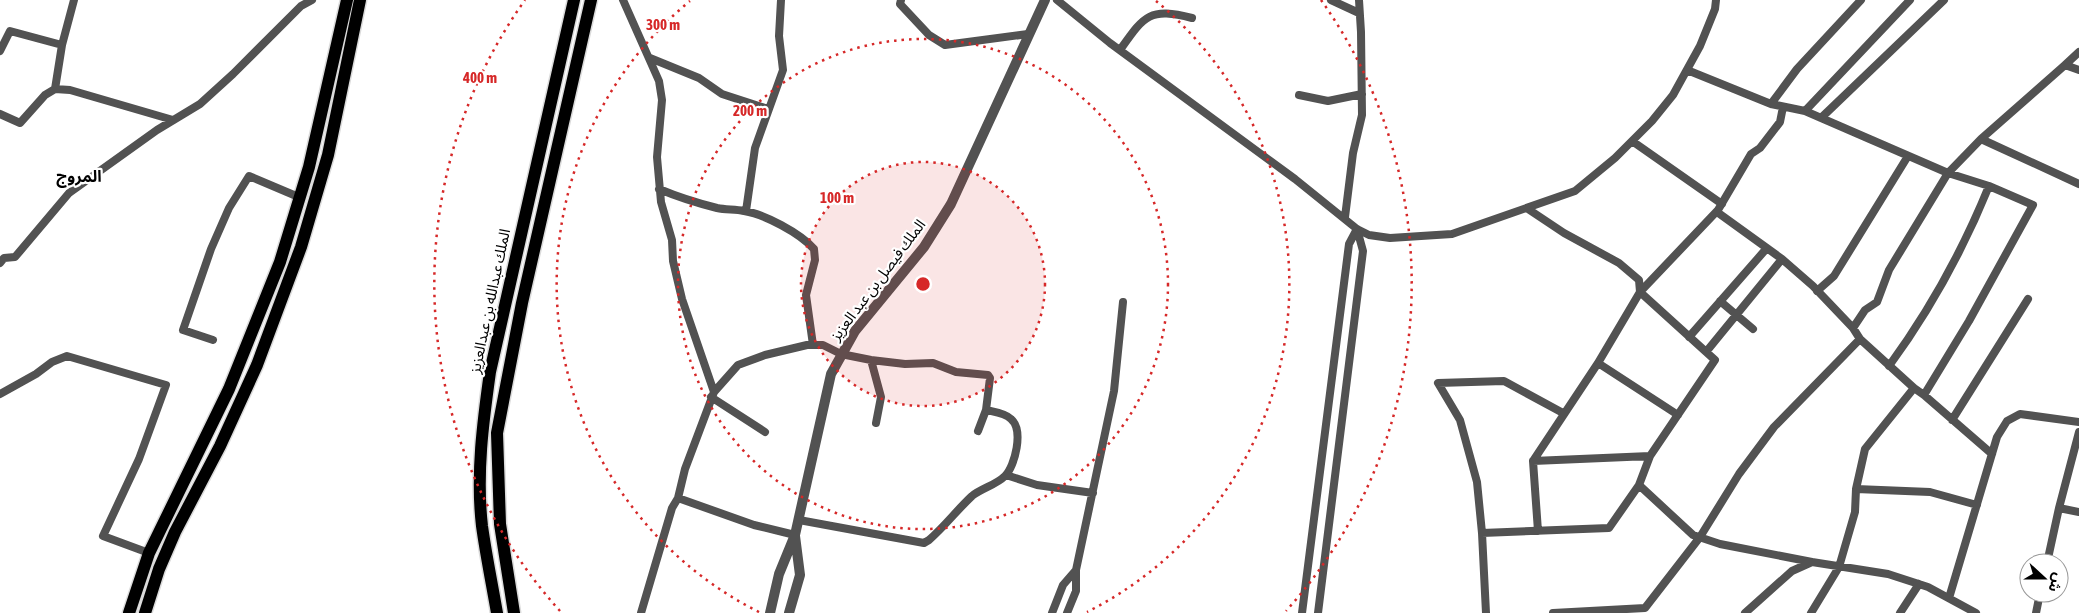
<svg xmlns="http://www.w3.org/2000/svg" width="2079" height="613" viewBox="0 0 2079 613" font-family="'Asap Condensed','Noto Sans Arabic',sans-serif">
<rect width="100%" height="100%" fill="#fff"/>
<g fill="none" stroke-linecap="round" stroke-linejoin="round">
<g stroke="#dbdbdb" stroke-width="15">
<path id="primary" d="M129,613L149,553L229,389L280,262L309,167L347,0
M145,613L159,569L175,532L220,446L257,365L301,247L328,155L360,0
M497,613C492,584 486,555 482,526C476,474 483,422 490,372L574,0
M514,613L500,524L497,433L522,303L591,0"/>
</g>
<path stroke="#525252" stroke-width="8" d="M623,0L659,81L662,100L657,157L661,202L672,240L673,261L682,299L714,392L685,469L678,498L754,525L795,535
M901,0L900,4L929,35L945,45L1028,34
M1057,0L1110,43L1295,179L1357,229L1369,235L1390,238L1452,234L1575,191L1615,158L1652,121L1673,95L1700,46L1715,9L1716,0
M1331,0L1359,13
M1120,50C1144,16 1149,7 1192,18
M0,51L10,31L62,45L74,0
M650,58L699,78L722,94L768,109
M2065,65L2079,52
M1687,70L1771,104L1805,111L1948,173L1981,139L2079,184
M55,89L62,45
M1299,95L1328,101L1362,94
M1771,104L1797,69L1861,0
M1805,111L1910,0
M0,114L20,123L45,95L55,89L70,90L173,120
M1821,118L1944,0
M1981,139L2065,65L2079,70
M1632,141L1722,204
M659,189C678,197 697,203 717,208C726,210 735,209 744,211C764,214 800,233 814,249L815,260L806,295L813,345
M1528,209L1564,233L1619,263L1639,280L1640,292
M746,211L755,148L783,70L779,36L781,0
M1717,212L1782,259L1813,286L1853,328
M1345,217L1353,153L1362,115L1361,32L1359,0
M0,263L4,258L15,257L69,193L157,130L200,104L233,74L301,6L312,0
M1817,291L1834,276L1908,156
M1640,292L1718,210L1751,154L1760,148L1780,122L1783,107
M1720,301L1753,329
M1689,337L1767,248
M213,340L183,330L211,249L229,208L249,176L301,198
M1706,352L1782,259
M871,360L881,397L876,423
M1598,363L1678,415
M1889,366C1930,310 1963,250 1989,186L2033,205L1969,321L1924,395L1914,388
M714,392L738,365L765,355L807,345H823L841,354L871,360L905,364L933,363L956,372L988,375L990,378L986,410L978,431
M0,394L36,374L52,362L67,356L166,385L139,459L103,536L149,553
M1924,395L1992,454
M711,397L765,432
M1952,420L2028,299
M1533,461L1650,456
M1006,475L1037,485L1093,493
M1856,489L1930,492L1977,505
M2059,508L2079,432
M799,520L924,543L929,540C945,526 957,510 972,496C982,488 996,485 1005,476C1015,466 1024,430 1011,419C1005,413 994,412 986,410
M1538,531L1533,461L1598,363L1640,292L1715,360L1650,456L1639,485
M1482,533L1477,482L1460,420L1438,383L1504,381L1563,413
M2047,563L2059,508L2079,512
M1076,570L1114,391L1123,302
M1949,598L1997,437L2007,421L2020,414L2079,422
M641,613L672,508L678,498
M1052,613L1063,585L1076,570V591L1067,613
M1302,613L1349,244L1357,229
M1318,613L1363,251L1357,229
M1486,613L1482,533L1609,528L1639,485L1693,535L1720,544L1812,562
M1553,613L1645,608L1700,537L1739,474L1774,427L1860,339
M1745,613L1792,571L1812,562L1888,574L1928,587L1976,613
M1811,613L1839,567L1855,512L1856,489L1865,449L1914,388L1860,339L1853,328L1865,310L1877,302L1889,270L1948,173L1989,186
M1900,613L1919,584
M2036,613L2040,593"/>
<path stroke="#525252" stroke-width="10" d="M770,613L779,574L795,535L831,374L855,331L924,247L951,204L1045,0
M789,613L800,575L795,536"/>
<use href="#primary" stroke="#000" stroke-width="12"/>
</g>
<circle cx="923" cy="284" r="122" fill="#d62828" fill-opacity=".12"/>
<g fill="none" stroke="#d62828" stroke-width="2.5" stroke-dasharray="2.5 5">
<circle cx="923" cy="284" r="122"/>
<circle cx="923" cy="284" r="245"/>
<path d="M759 612A367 367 0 0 1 690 1M1156 1A367 367 0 0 1 1087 612"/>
<path d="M560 611A489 489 0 0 1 525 0M1321 0A489 489 0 0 1 1286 611"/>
</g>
<g text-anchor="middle" stroke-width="4.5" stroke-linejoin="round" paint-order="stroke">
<g font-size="15" fill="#000" stroke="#fff">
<text transform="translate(878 280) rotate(-53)" y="5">الملك فيصل بن عبد العزيز</text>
<text transform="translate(490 301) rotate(-78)" y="5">الملك عبدالله بن عبدالعزيز</text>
</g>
<g font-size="16" font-weight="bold" fill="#000" stroke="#fff">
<text x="79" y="182">المروج</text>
</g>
</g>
<circle cx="923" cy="284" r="8" fill="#d62828" stroke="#fff" stroke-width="2.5"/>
<g font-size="15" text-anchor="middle" font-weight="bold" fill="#d62828" stroke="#fff" stroke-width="4.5" stroke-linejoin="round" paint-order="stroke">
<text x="663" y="30">300 m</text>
<text x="480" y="83">400 m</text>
<text x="750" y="116">200 m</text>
<text x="837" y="203">100 m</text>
</g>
<g transform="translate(2044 578) rotate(111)"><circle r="24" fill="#ffffff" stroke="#999999"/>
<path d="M0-4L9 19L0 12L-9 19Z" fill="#000000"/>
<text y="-8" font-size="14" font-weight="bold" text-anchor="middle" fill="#000000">ش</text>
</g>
</svg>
